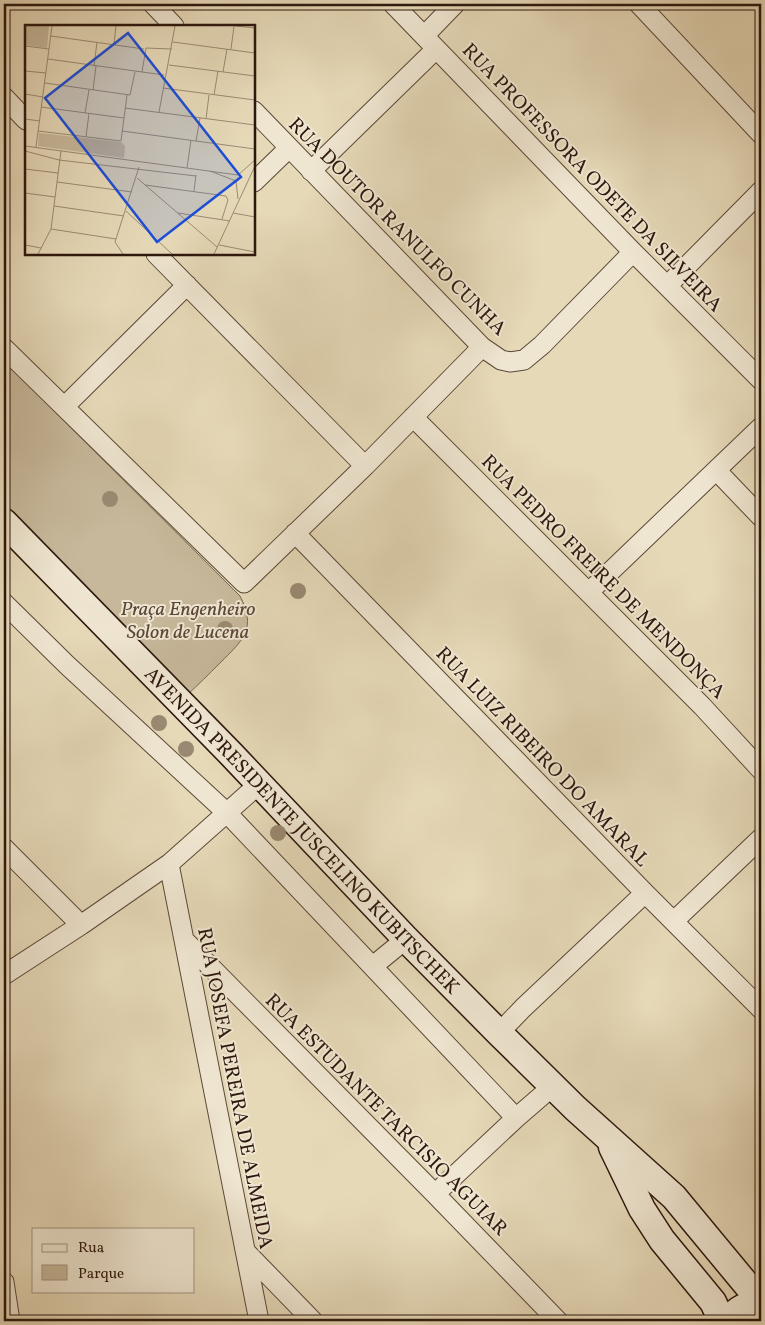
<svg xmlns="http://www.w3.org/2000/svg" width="765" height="1325" viewBox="0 0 765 1325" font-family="Vollkorn,serif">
<rect width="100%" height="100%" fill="#e6d9b8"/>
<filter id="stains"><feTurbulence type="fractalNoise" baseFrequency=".004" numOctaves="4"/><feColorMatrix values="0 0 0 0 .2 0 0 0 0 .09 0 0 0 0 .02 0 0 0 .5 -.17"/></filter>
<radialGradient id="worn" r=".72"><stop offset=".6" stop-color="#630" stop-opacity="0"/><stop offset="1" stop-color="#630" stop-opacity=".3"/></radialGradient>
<path fill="#c7b89b" stroke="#7a6854" d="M4,361L240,596C257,629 243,640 220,663C209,674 198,685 187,695L4,507Z"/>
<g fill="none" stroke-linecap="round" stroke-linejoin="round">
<g stroke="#5b4838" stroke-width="21">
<path id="minor" d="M153,4L174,26
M393,4L633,252L761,380
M639,4L761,134
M424,36L455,4
M4,97L26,120
M254,111L482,347L501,360L510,362L524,360L542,345L633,252
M311,171L436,49
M254,182L289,148
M156,254L365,466
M667,286L761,191
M4,348L244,583L365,466L482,347
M64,407L187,285
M413,417L702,706L761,770
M717,471L761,517
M295,533L645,893L761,1009
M589,592L761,427
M4,603L67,665L227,813L516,1118
M4,848L81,925
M169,864L259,1321
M674,921L761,838
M184,940L435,1194L558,1321
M373,966L406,939
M4,975L81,925L169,864L259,784
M499,1033L523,1008L645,893
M435,1194L516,1118L553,1086
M245,1251L313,1321
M4,1282L10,1321"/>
</g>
<g stroke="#2d170d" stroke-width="29">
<g id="secondary">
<path id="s1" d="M4,522L231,754L406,939L499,1033L575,1108L674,1197L761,1302"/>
<path d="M612,1147L642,1209L662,1240L713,1302L722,1321"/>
<path d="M728,1321C737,1308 746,1305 761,1303"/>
</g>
</g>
<use href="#minor" stroke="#efe6d1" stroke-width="19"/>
<use href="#secondary" stroke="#efe6d1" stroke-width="26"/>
</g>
<g fill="#9a8972">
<circle cx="110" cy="499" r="8"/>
<circle cx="298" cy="591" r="8"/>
<circle cx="225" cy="629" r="8"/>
<circle cx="159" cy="723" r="8"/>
<circle cx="186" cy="749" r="8"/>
<circle cx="278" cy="833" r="8"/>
</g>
<g text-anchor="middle" stroke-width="4" stroke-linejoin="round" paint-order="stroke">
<g font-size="20" fill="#2d170d" stroke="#efe6d1">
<text transform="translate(593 177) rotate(46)" y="7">RUA PROFESSORA ODETE DA SILVEIRA</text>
<text transform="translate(398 226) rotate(45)" y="7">RUA DOUTOR RANULFO CUNHA</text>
<text transform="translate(604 576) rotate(45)" y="7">RUA PEDRO FREIRE DE MENDONÇA</text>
<text transform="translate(543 756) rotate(46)" y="7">RUA LUIZ RIBEIRO DO AMARAL</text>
<text dy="7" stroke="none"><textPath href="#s1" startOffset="429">AVENIDA PRESIDENTE JUSCELINO KUBITSCHEK</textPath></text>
<text transform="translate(236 1088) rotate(79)" y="7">RUA JOSEFA PEREIRA DE ALMEIDA</text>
<text transform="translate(387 1114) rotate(45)" y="7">RUA ESTUDANTE TARCISIO AGUIAR</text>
</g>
<g font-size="20" font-style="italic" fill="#5b4738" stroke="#efe6d1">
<text x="188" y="615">Praça Engenheiro<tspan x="188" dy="23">Solon de Lucena</tspan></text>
</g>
</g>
<g transform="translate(25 25)">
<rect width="230" height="230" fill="#e6d9b8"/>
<path d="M0,1H24L22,23L0,20ZM14,108L96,117L100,121L99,133L13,121Z" fill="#c7b89b"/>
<path fill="none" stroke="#9c8b74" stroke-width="1" d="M211,1L230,3M26,11L119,24M148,17L230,28M89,19L91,1M0,21L24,24M206,24L209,1M23,34L139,50M144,40L230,51M69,41L72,17M0,46L21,48M117,47L121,23L147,24M198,47L202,24M20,58L105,70L110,47M138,63L230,75M68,65L71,41M0,69L18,72M189,70L193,46M16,82L99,93M100,83L230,100M134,87L150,1M60,88L64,65M0,94L15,96M181,94L184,70M13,106L96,116L102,70M97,106L230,124M61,112L64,88M171,116L175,93M0,121L213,150L230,135M11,122L27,1M0,126L34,135L171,151M162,143L166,115M0,144L33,148M185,146L211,156L213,174M112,153L192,222M32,157L107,167M120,160L201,171L203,175L197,194M169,166L171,150M0,168L30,172M29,181L99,191M101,186L147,229M153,188L205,196M208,188L230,192M26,204L91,214M0,220L16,223M194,220L230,227M13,229L26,204L36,126M98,229L90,217L114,142M189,229L230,141"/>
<path fill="#1d4ed8" fill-opacity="0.15" stroke="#1d4ed8" stroke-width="2.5" d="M103,8L216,152L132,217L20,73Z"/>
<rect width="230" height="230" fill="none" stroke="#2d170d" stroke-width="2.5"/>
</g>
<rect width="765" height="1325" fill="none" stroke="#e6d9b8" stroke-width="20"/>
<rect x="5" y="5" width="755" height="1315" fill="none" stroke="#2d170d" stroke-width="2.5"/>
<rect x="10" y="10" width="745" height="1305" fill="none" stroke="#2d170d"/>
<rect x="32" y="1228" width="162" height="65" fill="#efe6d1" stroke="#a19383"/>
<rect x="42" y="1244" width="25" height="8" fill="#efe6d1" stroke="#a19383"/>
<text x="78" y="1252" font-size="15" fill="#2d170d">Rua</text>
<rect x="42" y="1265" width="25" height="15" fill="#c7b89b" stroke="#a19383"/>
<text x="78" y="1278" font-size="15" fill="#2d170d">Parque</text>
<rect width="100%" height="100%" filter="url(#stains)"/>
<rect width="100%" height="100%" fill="url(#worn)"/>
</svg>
